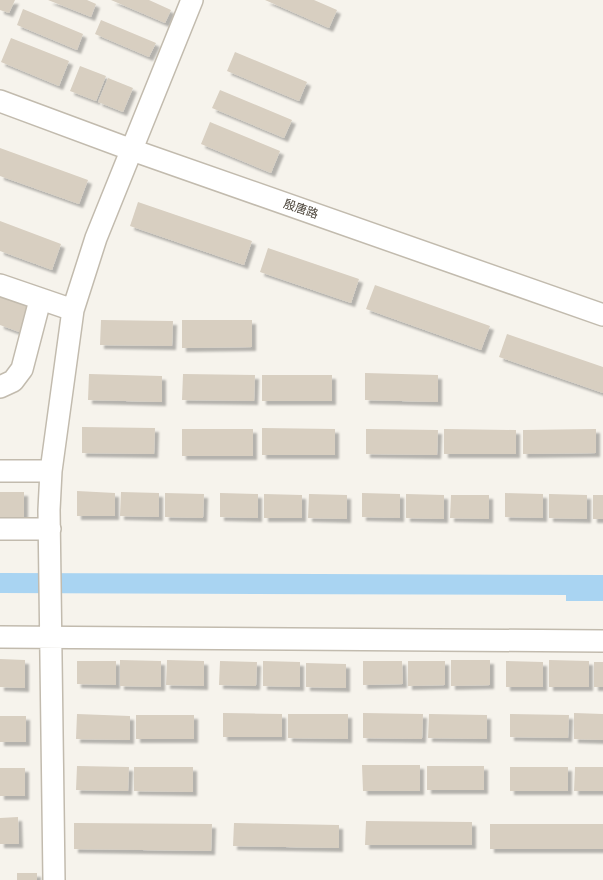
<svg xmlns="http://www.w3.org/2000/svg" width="603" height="880" viewBox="0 0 603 880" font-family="'Public Sans','Noto Sans SC',sans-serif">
<defs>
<filter id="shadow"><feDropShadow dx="4" dy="4" stdDeviation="1" flood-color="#0004"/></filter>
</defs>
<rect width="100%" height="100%" fill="#f6f3ec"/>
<path fill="#a9d4f2" d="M0,573L603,575V601H566V595L0,593Z"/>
<path fill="#d8cfc1" filter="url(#shadow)" d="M0,0H15L9,13L0,10Z
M48,0H87L96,4L91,17Z
M111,0H149L171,10L165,23Z
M265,0H314L337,10L329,28Z
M23,9L83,34L77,50L17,25Z
M101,20L156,43L149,57L95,34Z
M11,38L69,61L59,86L1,62Z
M235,52L307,82L299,101L227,71Z
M80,66L106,76L96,101L70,91Z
M108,78L133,88L123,112L98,102Z
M220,90L292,120L284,138L212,108Z
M210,122L280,151L271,173L201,144Z
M0,148L88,180L79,204L0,176Z
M138,202L252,241L244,265L130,226Z
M0,221L61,244L52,270L0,251Z
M268,248L359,279L351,303L260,272Z
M375,285L490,326L481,350L366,309Z
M0,295L31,307L22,333L0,325Z
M101,320L173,321L172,346L100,345Z
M182,320H252V347L182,348Z
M507,334L603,367V393L499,357Z
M365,373L438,375V402L365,400Z
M89,374L162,376V402L88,400Z
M183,374L255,375L254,401L182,400Z
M262,375H332V401H262Z
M82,427L155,428L154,454L82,453Z
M262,428L335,429V455H262Z
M182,429H253V456H182Z
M366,429L438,430L437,455L366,454Z
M444,429L516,430V454H444Z
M596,429V453L523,454V430Z
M77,491L115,493V516H77Z
M0,492H24V518H0Z
M121,492L159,493V517L120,516Z
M165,493L204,494L203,518L165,517Z
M220,493L258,494V518L220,517Z
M362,493L400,494V518L362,517Z
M505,493L543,494V518L505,517Z
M264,494L302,495V518H264Z
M309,494L347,495V519L308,518Z
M406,494L444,495V519L406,518Z
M549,494L587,495V519L549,518Z
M451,495H489V519L450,518Z
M593,495H603V519H593Z
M0,659L25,660V688L0,687Z
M120,660L161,661V687L120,686Z
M167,660L204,661V686L166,685Z
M451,660H490V685L451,686Z
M549,660L589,661V687H549Z
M77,661H116V685L77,684Z
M220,661L257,662L256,686L219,685Z
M263,661L300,662V687L263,686Z
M363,661H402L403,684L363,685Z
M408,661H445V685L408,686Z
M506,661L543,662V687H506Z
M594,662H603V687H594Z
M306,663L346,664V688L306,687Z
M223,713L282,714V737H223Z
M363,713L423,714L422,739L363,738Z
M574,713L603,714V740L574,739Z
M77,714L130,716V740L76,739Z
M288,714H348V739L288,738Z
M429,714L487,715V739L428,738Z
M510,714L569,715L568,738L510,737Z
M136,715H194V739H136Z
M0,716H26V742H0Z
M362,765H420V791H363Z
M77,766L129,767L128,791L76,790Z
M427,766H484V790H427Z
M134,767H193V792L134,791Z
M510,767H568V791H510Z
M575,767H603V791H574Z
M0,768H25V796H0Z
M18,817L19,844H0V818Z
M366,821L472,822V845H365Z
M74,823L212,824L211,851L74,849Z
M234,823L339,825V848L233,846Z
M490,824H603V849H490Z
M17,873H37V880H17Z"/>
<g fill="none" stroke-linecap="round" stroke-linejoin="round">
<g stroke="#c2bbae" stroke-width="24">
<path id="minor" d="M0,101L132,150L603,315
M0,285L73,310
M0,387L13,381L22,369L40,300
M0,471H51
M0,529H50
M0,637L603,641
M54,880L49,510L51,471L73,310L96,238L192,0"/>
</g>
<use href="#minor" stroke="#fff" stroke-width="21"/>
</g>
<g text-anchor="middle" stroke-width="4.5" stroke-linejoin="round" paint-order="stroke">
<g font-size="12" fill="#4b4439" stroke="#fff">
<text transform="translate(301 209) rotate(19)" y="4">殷唐路</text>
</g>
</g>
</svg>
